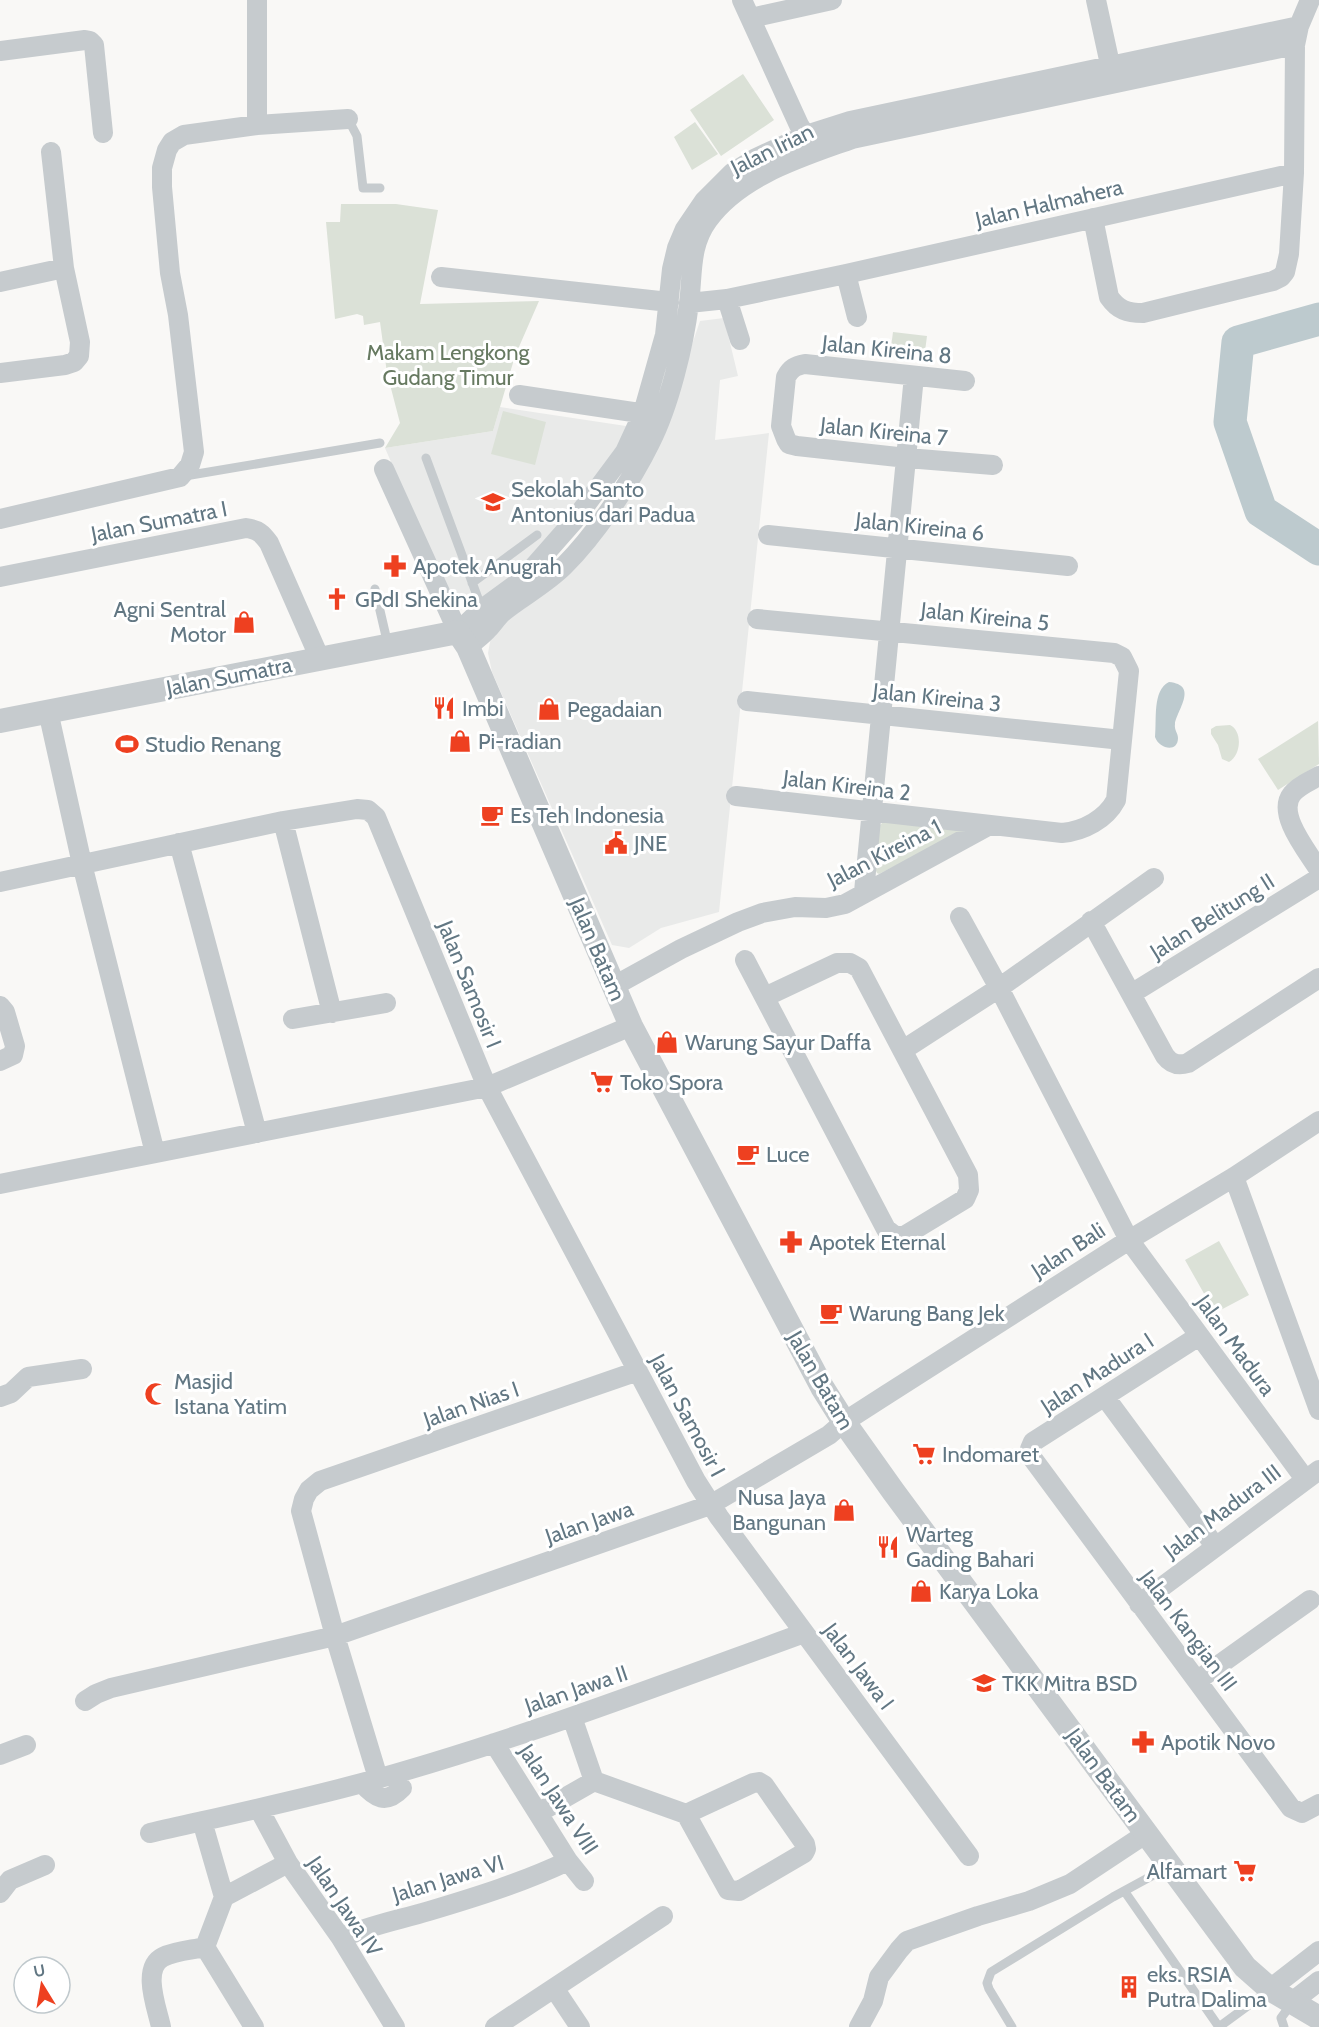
<svg xmlns="http://www.w3.org/2000/svg" width="1319" height="2027" viewBox="0 0 1319 2027" font-family="Cabin,sans-serif">
<rect width="100%" height="100%" fill="#f9f8f6"/>
<path fill="#e9eae9" d="M724,318L738,376L720,380L715,440L769,433L719,912L661,928L629,948L612,945L492,672L488,653L491,637L499,626L525,608L573,566L679,383L700,321Z
M500,407L626,426L625,440L538,556L482,598L469,602L455,599L447,591L385,448L493,431Z"/>
<path fill="#dbe1d7" d="M743,74L774,120L721,156L690,110Z
M695,122L718,154L692,170L674,137Z
M341,204H396L438,210L420,304L539,301L515,356L493,431L385,448L400,423L387,373L380,322L364,325L363,316L357,314L335,319L326,222H340Z
M893,332L927,336L924,359L890,355Z
M503,411L546,422L535,465L491,454Z
M1318,721L1319,764L1278,790L1258,759Z
M1230,725C1243,731 1241,756 1229,762L1222,759L1218,745L1211,734V729L1216,726Z
M884,821L963,829L964,832L879,874L877,873L875,869L879,826Z
M1219,1241L1249,1295L1215,1313L1185,1260Z"/>
<path fill="#bdcace" d="M1169,682C1199,685 1177,710 1175,724C1174,730 1178,733 1178,738C1178,753 1159,749 1155,737C1157,721 1152,690 1169,682Z"/>
<g fill="none" stroke-linecap="round" stroke-linejoin="round">
<path stroke="#bdcace" stroke-width="33" d="M1319,319L1238,342L1230,422L1261,511L1319,549"/>
<path stroke="#c6cbce" stroke-width="9" d="M348,119L357,136L363,188H380
M426,458L482,609
M185,476L380,443
M472,583L537,535
M375,589L388,645
M1125,1892L1219,2027L1268,1991
M1012,2027L989,1989L987,1983L991,1972L1113,1897L1170,1866
M1284,2027L1281,2018L1292,2003"/>
<path stroke="#c6cbce" stroke-width="20" d="M257,0V125
M742,0L799,125L811,145
M1096,0L1113,78
M751,18L832,0
M0,51L85,40L90,41L94,45L103,133
M1093,218L1109,297C1118,310 1127,313 1143,313L1273,281L1281,277L1285,272L1289,254L1294,173L1295,45L1299,26L1310,0
M846,274L857,317
M441,277L669,302
M0,282L64,268
M727,299L740,340
M689,303L727,299L846,274L1294,173
M0,373L65,365L74,362L79,356L80,342L64,268L51,152
M965,381L805,364C795,366 791,368 786,377L781,426L786,439L789,444L797,446L907,458L993,465
M519,395L653,415
M384,469L458,632L482,609L522,580L573,522L625,452L643,413L665,335L672,269L677,248L685,229L704,201L732,173L756,158L806,135L850,121L1299,26
M0,519L180,477L190,465L194,452L178,315L170,273L162,187V168L167,150L172,142L184,135L257,125L348,119
M768,535L1068,566
M0,577L246,528C258,530 262,533 269,543L320,659
M468,647C474,641 482,636 488,629C493,624 497,617 503,612C523,596 546,584 564,566C595,535 631,482 650,443C669,406 684,345 689,303C693,274 689,246 708,220C741,175 802,157 852,139L1295,45
M747,701L1122,740
M48,711L82,864L155,1153
M1319,776C1310,781 1298,786 1292,794C1276,814 1308,852 1319,870
M736,796L1062,833C1084,831 1106,819 1116,800L1129,671L1122,657L1114,653L757,619
M283,821L332,1013
M179,843L257,1133
M0,882L283,821L357,809L368,810L376,817L487,1087L696,1481L719,1517L969,1856
M864,892L914,376
M960,917L999,988L1129,1240L1305,1479
M1091,921L1165,1056C1171,1064 1178,1066 1188,1063L1319,978
M745,960L886,1229L895,1236H904L965,1199L969,1190L968,1175L859,968L850,963H837L765,997
M614,986L681,949L738,922L762,913L795,907L826,908L845,904L988,826
M1131,994L1319,878
M0,1006L5,1012L15,1046L13,1055L0,1061
M293,1019L386,1003
M903,1050L999,988L1154,878
M1234,1177L1319,1410
M0,1184L487,1087L631,1026
M1199,1336L1033,1442L1030,1449V1455L1291,1808L1302,1813L1319,1804
M0,1397L11,1393L28,1377L82,1369
M1105,1397L1215,1546
M1139,1604L1319,1470
M1198,1680L1310,1600
M85,1701L96,1694L111,1688L335,1636L710,1505L829,1435L844,1422L886,1395L1129,1240L1234,1177L1319,1121
M572,1717L594,1781L686,1814
M494,1743L568,1861L584,1881
M0,1755L26,1745
M378,1778L335,1636L301,1511L304,1499L309,1490L320,1481L638,1371
M759,1782L764,1785L805,1844L806,1849L804,1853L739,1891L728,1890L686,1814L753,1783Z
M362,1783C375,1798 386,1805 402,1788
M259,1809L288,1863L341,1938L395,2027
M538,1813L594,1781
M202,1821L224,1897L288,1863
M150,1833C220,1817 291,1802 362,1783C512,1742 658,1686 804,1633
M0,1893L10,1880L45,1865
M341,1938C370,1925 399,1920 429,1911C476,1897 524,1882 568,1861
M205,1947L254,2027
M205,1947L224,1897
M554,1988L580,2027
M1270,1989L1319,1951
M1292,2002L1319,1981
M161,2027C157,2008 141,1968 163,1957C175,1951 192,1950 205,1947
M495,2027L663,1916
M859,2027L873,2001L879,1977L899,1950L907,1941L978,1916L1029,1901L1070,1884L1147,1833"/>
<path stroke="#c6cbce" stroke-width="24" d="M0,721L458,632L468,647L631,1026L822,1387L844,1422L893,1491L1245,1967L1270,1989L1319,2018"/>
</g>
<defs>
<g id="school-bare" transform="scale(1.8)"><path d="M0-5L7-2L0 1L-7-2ZM-4 1L0 2.5L4 1V4Q0 6-4 4Z" fill="#ee4020" stroke="#fff" stroke-width="2.5" paint-order="stroke"/></g>
<g id="pharmacy-bare" transform="scale(1.8)"><path d="M-2-6h4v4h4v4h-4v4h-4v-4h-4v-4h4Z" fill="#ee4020" stroke="#fff" stroke-width="2.5" paint-order="stroke"/></g>
<g id="church-bare" transform="scale(1.8)"><path d="M-1.2-6h2.4v3.5h3.3v2.4h-3.3V6h-2.4V-.1h-3.3v-2.4h3.3Z" fill="#ee4020" stroke="#fff" stroke-width="2.5" paint-order="stroke"/></g>
<g id="shop-bare" transform="scale(1.8)"><path d="M-5-2.5h2.3a2.7 3.5 0 0 1 5.4 0H5L5.5 6h-11ZM-1.5-2.5h3a1.5 2.3 0 0 0-3 0Z" fill="#ee4020" stroke="#fff" stroke-width="2.5" paint-order="stroke"/></g>
<g id="restaurant-bare" transform="scale(1.8)"><path d="M-5-6h1v4h1v-4h1v4h1v-4h1v5L-1.5 .5V6h-2V.5L-5-1ZM5-6V6H3V1.5H1.5Q1.5-4 5-6Z" fill="#ee4020" stroke="#fff" stroke-width="2.5" paint-order="stroke"/></g>
<g id="stadium-bare" transform="scale(1.8)"><path d="M0-5a6.5 5 0 1 0 0 10a6.5 5 0 1 0 0-10ZM-3.5-1.8h7v3.6h-7Z" fill="#ee4020" stroke="#fff" stroke-width="2.5" paint-order="stroke"/></g>
<g id="cafe-bare" transform="scale(1.8)"><path d="M-5.5-4.5H6V0H3Q3 3.5 0 3.5H-2.5Q-5.5 3.5-5.5 0ZM3-3.2v2h1.7v-2ZM-6 4.5H4V6H-6Z" fill="#ee4020" stroke="#fff" stroke-width="2.5" paint-order="stroke"/></g>
<g id="civic-bare" transform="scale(1.8)"><path d="M-.6-6.5H3V-4.5H.6V-3L4-1V1h2V6H-6V1h2V-1L-.6-3ZM-1.2 2.5V6h2.4V2.5Z" fill="#ee4020" stroke="#fff" stroke-width="2.5" paint-order="stroke"/></g>
<g id="supermarket-bare" transform="scale(1.8)"><path d="M-6-5.5h2.5l.6 2H6L4.5 2H-2.5L-4.4-4H-6ZM-1.5 3.2a1.3 1.3 0 1 0 .1 0ZM3 3.2a1.3 1.3 0 1 0 .1 0Z" fill="#ee4020" stroke="#fff" stroke-width="2.5" paint-order="stroke"/></g>
<g id="mosque-bare" transform="scale(1.8)"><path d="M3.5-4.9A6 6 0 1 0 3.5 4.9A5 5 0 1 1 3.5-4.9Z" fill="#ee4020" stroke="#fff" stroke-width="2.5" paint-order="stroke"/></g>
<g id="building-bare" transform="scale(1.8)"><path d="M-4-6H4V6H1V3H-1V6H-4ZM-2.5-4.3h1.7v1.8h-1.7ZM.8-4.3h1.7v1.8H.8ZM-2.5-1h1.7V.8h-1.7ZM.8-1h1.7V.8H.8Z" fill="#ee4020" stroke="#fff" stroke-width="2.5" paint-order="stroke"/></g>
</defs>
<g fill-rule="evenodd">
<use href="#school-bare" x="493" y="502"/>
<use href="#pharmacy-bare" x="395" y="566"/>
<use href="#church-bare" x="337" y="599"/>
<use href="#shop-bare" x="244" y="622"/>
<use href="#restaurant-bare" x="444" y="708"/>
<use href="#shop-bare" x="549" y="709"/>
<use href="#shop-bare" x="460" y="741"/>
<use href="#stadium-bare" x="127" y="744"/>
<use href="#cafe-bare" x="492" y="815"/>
<use href="#civic-bare" x="616" y="843"/>
<use href="#shop-bare" x="667" y="1042"/>
<use href="#supermarket-bare" x="602" y="1082"/>
<use href="#cafe-bare" x="748" y="1154"/>
<use href="#pharmacy-bare" x="791" y="1242"/>
<use href="#cafe-bare" x="831" y="1313"/>
<use href="#mosque-bare" x="156" y="1394"/>
<use href="#supermarket-bare" x="924" y="1454"/>
<use href="#shop-bare" x="844" y="1510"/>
<use href="#restaurant-bare" x="888" y="1547"/>
<use href="#shop-bare" x="921" y="1591"/>
<use href="#school-bare" x="984" y="1683"/>
<use href="#pharmacy-bare" x="1143" y="1742"/>
<use href="#supermarket-bare" x="1245" y="1871"/>
<use href="#building-bare" x="1129" y="1987"/>
</g>
<g text-anchor="middle" stroke-width="6" stroke-linejoin="round" paint-order="stroke">
<g font-size="22" fill="#627783" stroke="#fff">
<text transform="translate(772 149) rotate(-26)" y="8">Jalan Irian</text>
<text transform="translate(1049 203) rotate(-13)" y="8">Jalan Halmahera</text>
<text transform="translate(887 349) rotate(6)" y="8">Jalan Kireina 8</text>
<text transform="translate(884 431) rotate(6)" y="8">Jalan Kireina 7</text>
<text transform="translate(159 521) rotate(-11)" y="8">Jalan Sumatra I</text>
<text transform="translate(920 526) rotate(6)" y="8">Jalan Kireina 6</text>
<text transform="translate(985 616) rotate(6)" y="8">Jalan Kireina 5</text>
<text transform="translate(229 676) rotate(-11)" y="8">Jalan Sumatra</text>
<text transform="translate(937 697) rotate(6)" y="8">Jalan Kireina 3</text>
<text transform="translate(847 785) rotate(7)" y="8">Jalan Kireina 2</text>
<text transform="translate(884 853) rotate(-27)" y="8">Jalan Kireina 1</text>
<text transform="translate(1212 916) rotate(-32)" y="8">Jalan Belitung II</text>
<text transform="translate(598 949) rotate(67)" y="8">Jalan Batam</text>
<text transform="translate(470 984) rotate(68)" y="8">Jalan Samosir I</text>
<text transform="translate(1068 1250) rotate(-33)" y="8">Jalan Bali</text>
<text transform="translate(1236 1345) rotate(54)" y="8">Jalan Madura</text>
<text transform="translate(1097 1373) rotate(-33)" y="8">Jalan Madura I</text>
<text transform="translate(821 1380) rotate(60)" y="8">Jalan Batam</text>
<text transform="translate(471 1404) rotate(-19)" y="8">Jalan Nias I</text>
<text transform="translate(688 1415) rotate(62)" y="8">Jalan Samosir I</text>
<text transform="translate(1222 1511) rotate(-37)" y="8">Jalan Madura III</text>
<text transform="translate(589 1522) rotate(-19)" y="8">Jalan Jawa</text>
<text transform="translate(1189 1630) rotate(53)" y="8">Jalan Kangian III</text>
<text transform="translate(859 1666) rotate(53)" y="8">Jalan Jawa I</text>
<text transform="translate(576 1689) rotate(-19)" y="8">Jalan Jawa II</text>
<text transform="translate(1104 1775) rotate(54)" y="8">Jalan Batam</text>
<text transform="translate(559 1799) rotate(57)" y="8">Jalan Jawa VIII</text>
<text transform="translate(448 1878) rotate(-17)" y="8">Jalan Jawa VI</text>
<text transform="translate(345 1906) rotate(56)" y="8">Jalan Jawa IV</text>
</g>
<g font-size="22" fill="#677a61" stroke="#fff">
<text x="448" y="360">Makam Lengkong<tspan x="448" dy="25">Gudang Timur</tspan></text>
</g>
<g font-size="22" fill="#627783" stroke="#fff" text-anchor="start">
<text x="511" y="497">Sekolah Santo<tspan x="511" dy="25">Antonius dari Padua</tspan></text>
<text x="413" y="574">Apotek Anugrah</text>
<text x="355" y="607">GPdI Shekina</text>
<text x="226" y="617" text-anchor="end">Agni Sentral<tspan x="226" dy="25">Motor</tspan></text>
<text x="462" y="716">Imbi</text>
<text x="567" y="717">Pegadaian</text>
<text x="478" y="749">Pi-radian</text>
<text x="145" y="752">Studio Renang</text>
<text x="510" y="823">Es Teh Indonesia</text>
<text x="634" y="851">JNE</text>
<text x="685" y="1050">Warung Sayur Daffa</text>
<text x="620" y="1090">Toko Spora</text>
<text x="766" y="1162">Luce</text>
<text x="809" y="1250">Apotek Eternal</text>
<text x="849" y="1321">Warung Bang Jek</text>
<text x="174" y="1389">Masjid<tspan x="174" dy="25">Istana Yatim</tspan></text>
<text x="942" y="1462">Indomaret</text>
<text x="826" y="1505" text-anchor="end">Nusa Jaya<tspan x="826" dy="25">Bangunan</tspan></text>
<text x="906" y="1542">Warteg<tspan x="906" dy="25">Gading Bahari</tspan></text>
<text x="939" y="1599">Karya Loka</text>
<text x="1002" y="1691">TKK Mitra BSD</text>
<text x="1161" y="1750">Apotik Novo</text>
<text x="1227" y="1879" text-anchor="end">Alfamart</text>
<text x="1147" y="1982">eks. RSIA<tspan x="1147" dy="25">Putra Dalima</tspan></text>
</g>
</g>
<g transform="translate(42 1985) rotate(349)"><circle r="28" fill="#ffffff" stroke="#c0c9cd" stroke-width="1.5"/>
<path d="M0-4.5L10 22L0 15L-10 22Z" fill="#ee4020"/>
<text y="-9" font-size="16" font-weight="bold" text-anchor="middle" fill="#627783">U</text>
</g>
</svg>
